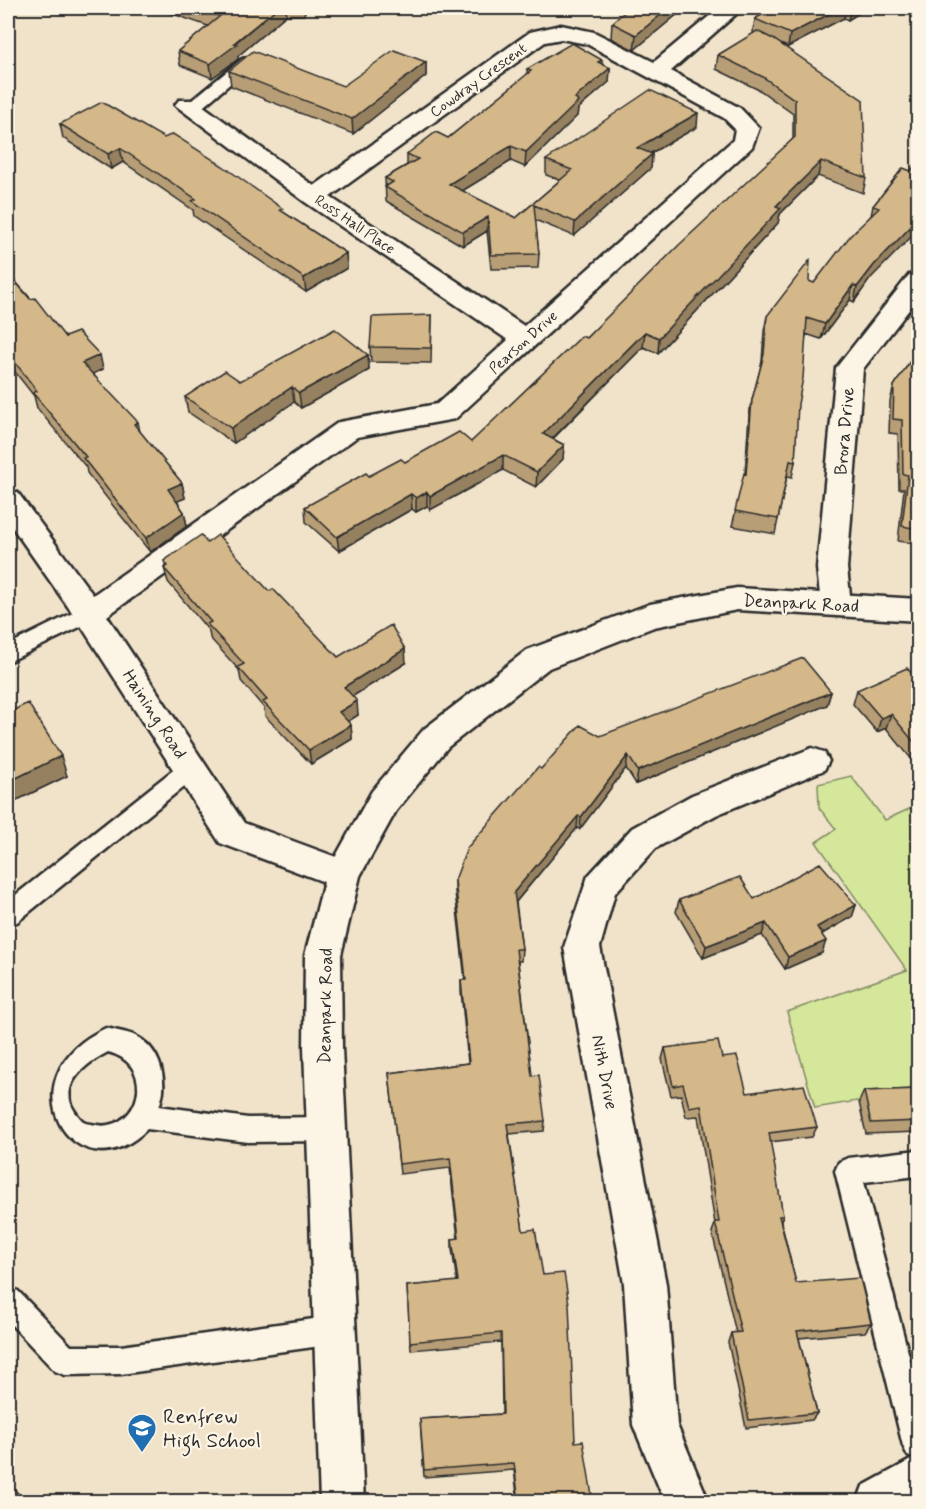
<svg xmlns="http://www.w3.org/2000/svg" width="926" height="1509" viewBox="0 0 926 1509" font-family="Mynerve,sans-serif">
<rect width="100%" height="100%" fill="#f0e3ca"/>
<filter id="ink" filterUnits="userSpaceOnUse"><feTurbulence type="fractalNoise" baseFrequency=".0167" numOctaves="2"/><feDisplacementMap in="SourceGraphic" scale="12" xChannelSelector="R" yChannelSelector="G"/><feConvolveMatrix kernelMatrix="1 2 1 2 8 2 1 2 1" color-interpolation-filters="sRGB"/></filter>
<g filter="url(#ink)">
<path fill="#d4e79b" stroke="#808963" stroke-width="1.5" d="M851,776L885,820L918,805V1091L815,1108L787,1012L907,970L816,842L836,829L819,808L818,784Z"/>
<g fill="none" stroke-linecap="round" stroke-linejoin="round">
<g stroke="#2b2b2b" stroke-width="5">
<path id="lane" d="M247,57L255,62L252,65L198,111H186L184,108L186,105L242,59Z
M89,605L96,607L100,613L96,619L8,662V645Z
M190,760L198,763L201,769L198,775L17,922L8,925V901L182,763Z
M106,1028C116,1031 130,1032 139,1038C161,1051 169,1083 159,1106L248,1118L326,1117L335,1120L339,1129L335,1138L326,1141L248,1142L147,1129C75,1201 0,1076 106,1028ZM108,1052C153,1063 143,1119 108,1125C101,1127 92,1124 85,1123C51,1093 79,1067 108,1052Z
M918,1150V1176L864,1182L918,1391V1461L908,1456L903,1446L835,1171L839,1162L848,1158Z
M8,1287L18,1291L71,1346H121L335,1316L345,1320L349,1330L345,1340L335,1344L121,1374L65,1375L55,1371L8,1321Z"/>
</g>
<g stroke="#2b2b2b" stroke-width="5">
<path id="street" d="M719,8H743L671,71L740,108L759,128L752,147L455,419L357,437L107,616L244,823L355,864L360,874L355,884L343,889L220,843L78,621L8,521V490L18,493L93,595L339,422L437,404L508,340L305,202L175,105L179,100H195L314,186L530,32L561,25L594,32L654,62ZM561,39L587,44L724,118L735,129L733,140L524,326L330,197L545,42Z
M918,273V298L863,369L847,568L851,604L847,612L836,615L825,612L821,604L817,568L836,368L909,275Z
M812,748L824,752L829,761L824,770L716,815L656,848L615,893L600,947L666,1284L677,1425L709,1502H665L633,1425L624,1284L564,947L588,876L632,828L692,795Z
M918,1456V1502H857L863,1486Z"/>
</g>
<g stroke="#2b2b2b" stroke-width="5">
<path id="secondary" d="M737,588L918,599V621L737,610L654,627L549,668L448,747L396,811L360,876L341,955L342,1048L364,1502H320L304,1048L305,955L326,874L372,791L424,729L527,650L650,604Z"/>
</g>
<use href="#lane" fill="#fcf5e5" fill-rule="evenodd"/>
<use href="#street" fill="#fcf5e5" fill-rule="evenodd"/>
<use href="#secondary" fill="#fcf5e5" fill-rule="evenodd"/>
</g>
<path fill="#b79e77" stroke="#2b2b2b" stroke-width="1.5" d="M169,8H306L304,15H286L238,56V59L212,78L180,65L178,51L208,26L170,13Z
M685,8L634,50L611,38L612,23Z
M773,8H867L848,20L844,18L788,47L780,44L866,178L863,193L818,176L780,214L778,223L658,353L643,347L553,439L564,445L563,459L536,487L503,470L430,510L427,506L416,512L412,509L339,551L306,522L305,507L369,476L405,462L471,442L586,338L793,139V114L761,91L716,69L718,55L755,33L753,32L755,19Z
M890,8H911L902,13Z
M602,60V64L610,68L609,82L578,109L577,116L525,167L511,161L462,191L516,218L560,180L546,175V160L697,127L651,153L652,154L651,168L574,236L535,220L539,254L538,268L491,269L487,231L463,246L386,201L385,178L407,165V154L448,138L527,75V69Z
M426,62V76L353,134L231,86L229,71L343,86Z
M60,124L283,212L346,253L347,268L306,292L194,216L193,210L123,162L111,169L63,138Z
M903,168L870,279L854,302L850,300L821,339L806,334L797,406L795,462L792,477L787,476L775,534L732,526L745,473L749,415L752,400L762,362L764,331L767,316L814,283L871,216L873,206Z
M8,273L65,337L103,369L93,374L182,483L185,498L177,501L184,512L187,526L150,552L87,473L86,467L37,408L34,396L8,363Z
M432,315L431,363L371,362L370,347Z
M918,349V544L898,541L904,489H899L898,434L889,433L890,401L894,386Z
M368,355L369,370L301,408L294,402L234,443L188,412L185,397L240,381Z
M207,543L269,591L338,657L406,663L353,696L358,715L348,721L351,725L352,739L311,764L265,716L264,708L241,681L239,670L210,638L209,631L168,582L164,568L166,567L164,561Z
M918,681V767L886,728L877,732L853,704L857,690Z
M831,692L827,705L636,784L626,768L580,829L577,828L516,902L522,949L521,961H518L532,1076L545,1121L544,1131L509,1134L523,1231L543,1275L575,1442L593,1502H518L514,1470L424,1477L420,1419L502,1414L501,1342L411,1350L407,1286L457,1282L452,1249V1239H458L450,1168L400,1174L389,1073L468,1063L461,991V980H465L455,892V880L541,769L600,736Z
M8,699L14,710L67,776L13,802L8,794Z
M754,899L856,905L852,917L822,934V953L785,969L762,935L703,958L676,912L679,900Z
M665,1048L722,1058L747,1093L817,1127L812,1137L770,1142L783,1216L781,1221L796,1283L871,1323L865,1332L799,1338L817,1413L812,1420L746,1428L728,1342L731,1333H736L712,1232L715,1224L698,1116L686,1117L681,1095L671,1096L662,1059Z
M918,1089V1132L866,1134L859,1102L864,1091Z"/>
<path fill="#958161" stroke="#2b2b2b" stroke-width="1.5" d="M277,8H286V15L238,56V59L212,78L210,64Z
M669,8H685L634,50L636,35Z
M841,8H846L844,18L788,47L790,34Z
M851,8H867L848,20Z
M903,8H911L902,13Z
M426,62V76L353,134L352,119Z
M610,68L609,82L578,109L577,116L525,167L526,152L575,98Z
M698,113L697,127L635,162L637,148Z
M511,146V161L449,199V184Z
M120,148L123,162L111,169L108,154Z
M652,154L651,168L574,236L575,222Z
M821,161L818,176L780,214L778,223L658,353L659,338L776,206Z
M488,217L487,231L463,246V232Z
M918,219V230L870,279L854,302L857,287L874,265Z
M346,253L347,268L306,292L304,278Z
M853,285L850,300L821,339L825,324Z
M645,332L643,347L542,449L543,434Z
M100,355L103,369L85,378L82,363Z
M368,355L369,370L301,408L299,393Z
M292,387L294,402L234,443L231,428Z
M138,422L141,437L134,424Z
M564,445L563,459L536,487L537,472Z
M503,455V470L430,510V496Z
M182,483L185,498L171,504L168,489Z
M427,492V506L416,512V498Z
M411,494L412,509L339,551L337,537Z
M184,512L187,526L150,552L146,538Z
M8,624L11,635L8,637Z
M405,649L406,663L345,701L344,687Z
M831,692L827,705L636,784L638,771Z
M357,701L358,715L341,726L339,712Z
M891,714L886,728L877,732L881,718Z
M351,725L352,739L311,764L309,750Z
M628,755L626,768L580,829L581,817Z
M61,756L67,776L13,802L8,789V782Z
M578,816L577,828L514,904V892Z
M856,905L852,917L813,939L817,927Z
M766,923L762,935L703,958L706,946Z
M826,941L822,953L785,969L788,957Z
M8,1435L16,1445L8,1453Z"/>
<path fill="#d5b88a" stroke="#2b2b2b" stroke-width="1.5" d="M194,8H277L234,43L237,44L210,64L178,51L220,16Z
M629,8H669L636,35L612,23Z
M773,8H841L790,34L755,19Z
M757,31L773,39L863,100L866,178L821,161L776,206L781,208L659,338L645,332L543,434L564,445L537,472L503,455L430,496L427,492L416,498L411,494L337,537L305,507L366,473L369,476L401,459L405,462L459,432L471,442L582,336L586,338L679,245L795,137V100L763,77L718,55Z
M572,43L602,60L598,62L610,68L575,98L578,102L526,152L511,146L449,184L516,218L572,170L546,160L650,90L698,113L637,148L652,154L575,222L534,205L539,254L491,255L488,217L463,232L385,187L393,182L385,178L418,159L407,154L436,132L448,138L531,71L527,69Z
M394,50L426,62L352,119L229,71L253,51L343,86Z
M102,102L164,138L173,134L223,166L283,209L280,210L346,253L304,278L192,201L196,199L120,148L108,154L60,124Z
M918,161V219L874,265L857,287L853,285L825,324L807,318L803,378L798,404L795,462L790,461L778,519L735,511L744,473L746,474L752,400L764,354L767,316L810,260L809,281L814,283L850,236L879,208L873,206L903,168L911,171Z
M8,273L30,299L35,298L65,337L78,332L100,355L82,363L138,422L134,424L182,483L168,489L184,512L146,538L83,458L86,457L33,393L37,391L8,353Z
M432,315L431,348L370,347L372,317Z
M335,329L368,355L299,393L292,387L231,428L185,397L225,371L240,381Z
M918,349V529L902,526L908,475L903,474L902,420L893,419L894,386Z
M201,535L207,543L218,535L269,591L273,589L338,657L391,625L405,649L344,687L357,701L339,712L351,725L309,750L263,702L267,700L238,667L244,664L207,624L211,622L164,568L168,566L164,561Z
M803,658L831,692L638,771L628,755L581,817L578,816L514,892L522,949H516L532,1076L539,1075L545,1121L507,1124L523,1231L535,1229L543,1275L564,1273L569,1304L575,1442L583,1441L593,1502H519L514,1463L424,1470L420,1419L503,1414L501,1333L410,1342L407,1286L458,1281L452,1239L459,1238L450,1158L399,1164L389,1073L469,1063L461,980H466L455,880L467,848L538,767L541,769L580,725L600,736Z
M907,668L918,681V747L891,714L881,718L857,690Z
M8,699L14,710L28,703L61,756L8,782Z
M820,863L856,905L817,927L826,941L788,957L766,923L706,946L679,900L740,877L754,899Z
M718,1041L722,1058L737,1056L747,1093L804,1085L817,1127L769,1133L783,1216H779L796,1283L860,1278L871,1323L797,1331L817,1413L749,1420L731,1333L741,1332L715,1222H719L701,1105L689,1107L683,1084L673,1086L665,1048Z
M918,1089V1121L871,1123L864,1091Z
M8,1481L25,1502H8Z"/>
</g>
<defs>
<g id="school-pin" transform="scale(1.5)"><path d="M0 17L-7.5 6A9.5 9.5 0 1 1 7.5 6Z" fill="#1f6fb2" stroke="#fcf5e5"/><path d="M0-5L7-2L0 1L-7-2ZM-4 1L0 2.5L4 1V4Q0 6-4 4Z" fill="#fff"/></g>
</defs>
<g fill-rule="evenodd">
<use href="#school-pin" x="142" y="1428"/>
</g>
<g text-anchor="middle" stroke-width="4.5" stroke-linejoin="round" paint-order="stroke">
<g font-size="15" fill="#2b2b2b" stroke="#fcf5e5">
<text transform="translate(478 80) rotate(-36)" y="5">Cowdray Crescent</text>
<text transform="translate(355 224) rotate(34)" y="5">Ross Hall Place</text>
<text transform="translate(523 342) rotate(-42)" y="5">Pearson Drive</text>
</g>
<g font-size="18" fill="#2b2b2b" stroke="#fcf5e5">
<text transform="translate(844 431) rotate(-85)" y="6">Brora Drive</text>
<text transform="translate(801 603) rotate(3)" y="6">Deanpark Road</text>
<text transform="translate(155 714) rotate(57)" y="6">Haining Road</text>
<text transform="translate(325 1006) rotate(-89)" y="6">Deanpark Road</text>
<text transform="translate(605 1072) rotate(79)" y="6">Nith Drive</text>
</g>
<g font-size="21" fill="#2b2b2b" stroke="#fcf5e5" text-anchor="start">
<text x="163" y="1423">Renfrew<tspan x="163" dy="24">High School</tspan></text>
</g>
</g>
<rect width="926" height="1509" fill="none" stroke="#fcf5e5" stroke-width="30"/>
<rect x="15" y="15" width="896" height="1479" fill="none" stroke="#2b2b2b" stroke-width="2" filter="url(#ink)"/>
</svg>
